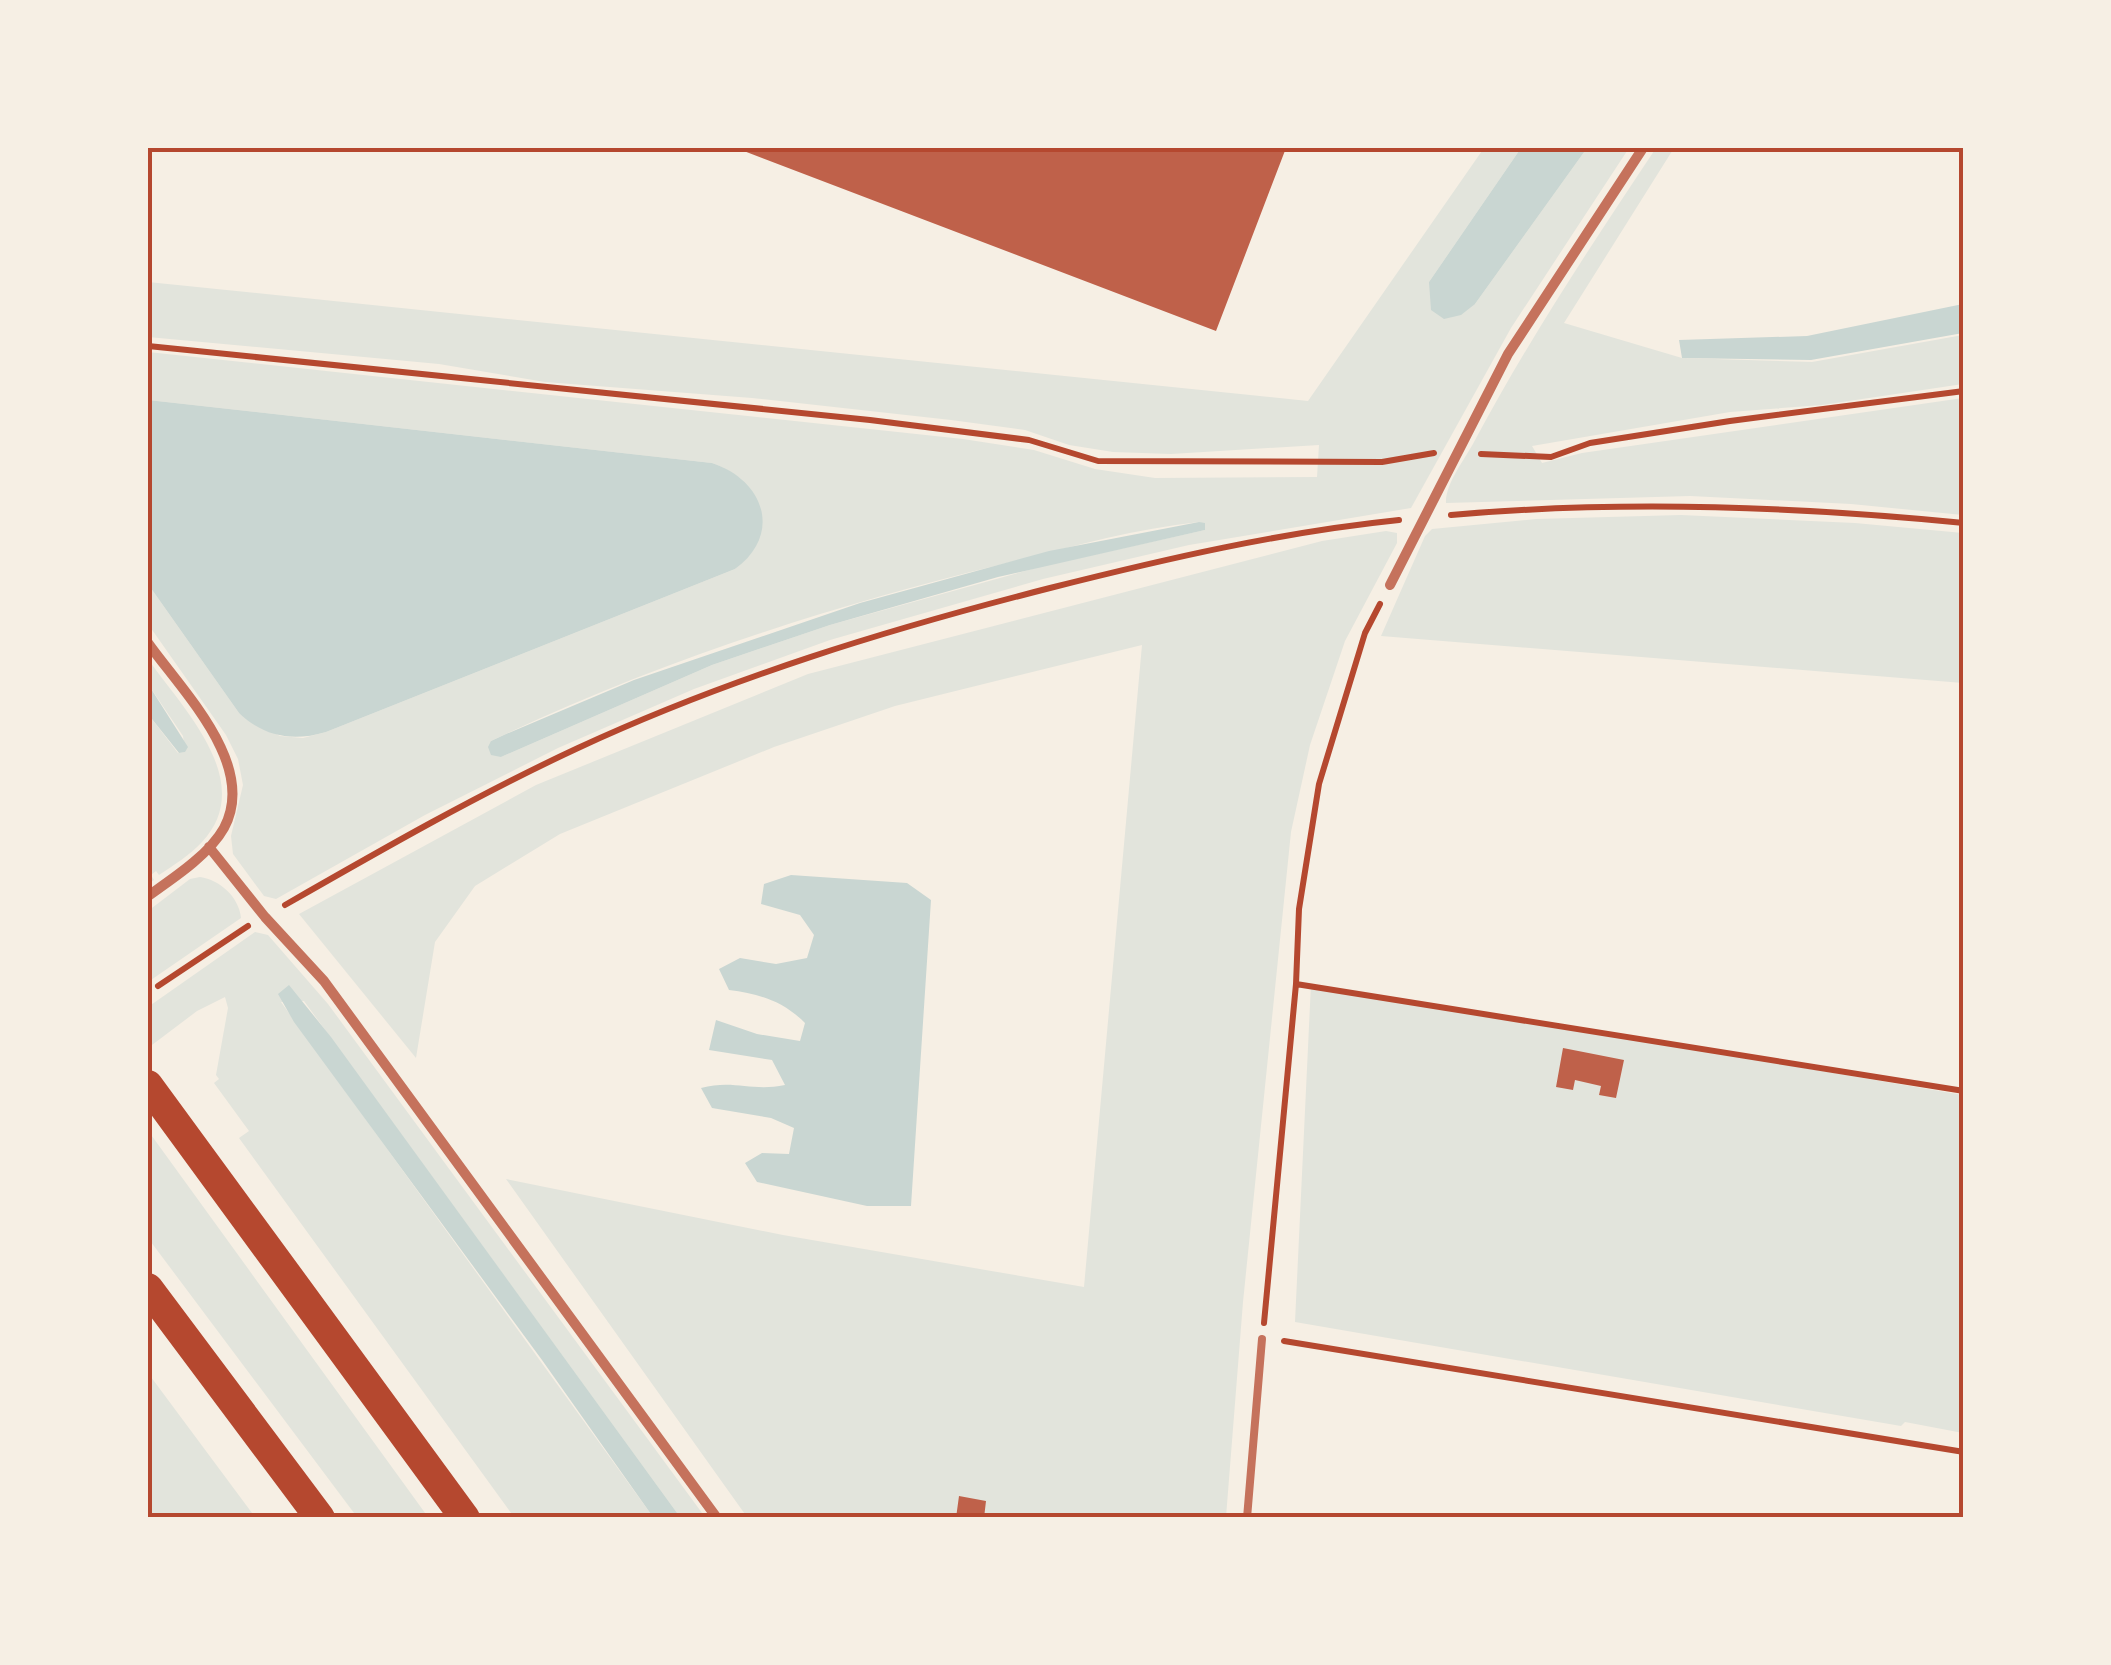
<svg xmlns="http://www.w3.org/2000/svg" width="2111" height="1665" viewBox="0 0 2111 1665" font-family="'Work Sans',sans-serif">
<rect width="100%" height="100%" fill="#f6efe4"/>
<path fill="#e2e4dc" fill-rule="evenodd" d="M1484,148H1521L1429,282L1475,304L1587,148H1629L1511,328L1411,508L1189,545L1043,579L830,640L694,689L558,748L425,815L276,899L264,896L233,854L231,836L243,785L238,759L226,735L148,624V584L239,713L280,736L303,738L326,732L735,569C781,535 763,480 712,463L148,400V352L963,439L1034,450L1095,469L1155,478L1317,477L1319,445L1171,454L1113,452L1069,445L1025,430L951,420L752,398L545,382L439,364L148,337V282L1308,401ZM1199,522L1205,530L1043,566L830,625L712,665L501,757L491,741C651,664 827,607 999,565C1065,549 1131,529 1199,522Z
M1656,148H1674L1564,323L1682,358L1812,362L1963,335V384L1822,405L1730,412L1532,446L1542,463L1582,453L1963,398V515L1851,504L1690,496L1446,503C1445,484 1465,459 1474,442C1529,339 1592,244 1656,148Z
M1681,515L1855,523L1963,533V683L1381,636L1425,536L1432,529L1536,519Z
M1386,531L1397,533V543L1345,641L1310,745L1291,832L1243,1302L1226,1517H747L506,1179L783,1235L1084,1287L1142,645L895,706L774,747L560,834L475,886L435,942L416,1058L299,914L536,785L808,674L1322,541Z
M148,659C182,708 258,782 202,842C190,855 174,865 159,875L156,871L151,875L154,880L148,884V714L178,753L185,752L183,736L148,684Z
M200,877C220,880 239,897 241,918L148,982V911L190,879Z
M255,932L268,935L328,1004L705,1517H680L304,1001L281,1002L653,1517H514L239,1138L249,1131L214,1083L219,1079L216,1075L228,1008L225,997L197,1011L148,1048V1007Z
M1311,984L1963,1095V1433L1905,1422L1901,1426L1295,1322Z
M149,1132L428,1517H357L148,1238Z
M148,1373L255,1517H148Z"/>
<path fill="#c9d6d2" d="M1521,148H1587L1475,304L1461,315L1444,319L1431,310L1429,282Z
M1963,304V333L1811,360L1682,358L1679,340L1807,336Z
M148,400L712,463C764,480 783,534 735,569L326,732C293,742 264,737 239,713L148,584Z
M1199,522L1205,523V530L998,577L830,625L712,665L501,757L491,755L488,747L491,741L506,734L634,680L860,603L1049,551Z
M148,684L188,747L185,752L179,753L148,714Z
M791,875L907,883L931,900L911,1206H867L757,1182L745,1163L762,1153L789,1154L794,1128L771,1118L712,1108L701,1088C734,1079 751,1092 785,1085L772,1060L709,1050L716,1020L757,1034L800,1041L805,1023C783,1001 760,994 729,990L719,969L740,958L776,964L807,958L814,935L800,915L761,904L764,884Z
M289,985L331,1037L680,1517H653L542,1360L294,1022L278,994Z"/>
<path fill="#bf614a" d="M736,148H1286L1216,331Z
M1563,1048L1624,1060L1616,1098L1599,1095L1601,1086L1575,1080L1573,1090L1556,1087Z
M959,1496L986,1501L984,1518H956Z"/>
<g fill="none" stroke-linecap="round" stroke-linejoin="round">
<path stroke="#b5482f" stroke-width="6" d="M148,346L870,420L1029,440L1098,461L1382,462L1434,453
M1481,454L1551,457L1590,443L1730,421L1964,391
M1451,515C1622,500 1793,506 1964,523
M285,905C381,850 477,795 578,748C729,678 889,629 1050,588C1165,559 1281,532 1399,520
M1296,984L1964,1091
M158,986L248,926
M1264,1323L1296,984L1299,909L1319,784L1365,633L1380,604
M1284,1341L1964,1452"/>
<path stroke="#c5725c" stroke-width="8" d="M1247,1518L1262,1339"/>
<path stroke="#c5725c" stroke-width="10" d="M1390,585L1508,354L1643,148
M148,643C182,691 258,765 224,828C209,855 172,879 148,896
M209,847L265,917L324,981L717,1518"/>
<path stroke="#b5482f" stroke-width="30" d="M148,1085L465,1518
M148,1288L320,1518"/>
</g>
<rect width="2111" height="1665" fill="none" stroke="#f6efe4" stroke-width="300"/>
<rect x="150" y="150" width="1811" height="1365" fill="none" stroke="#b5482f" stroke-width="4"/>
</svg>
